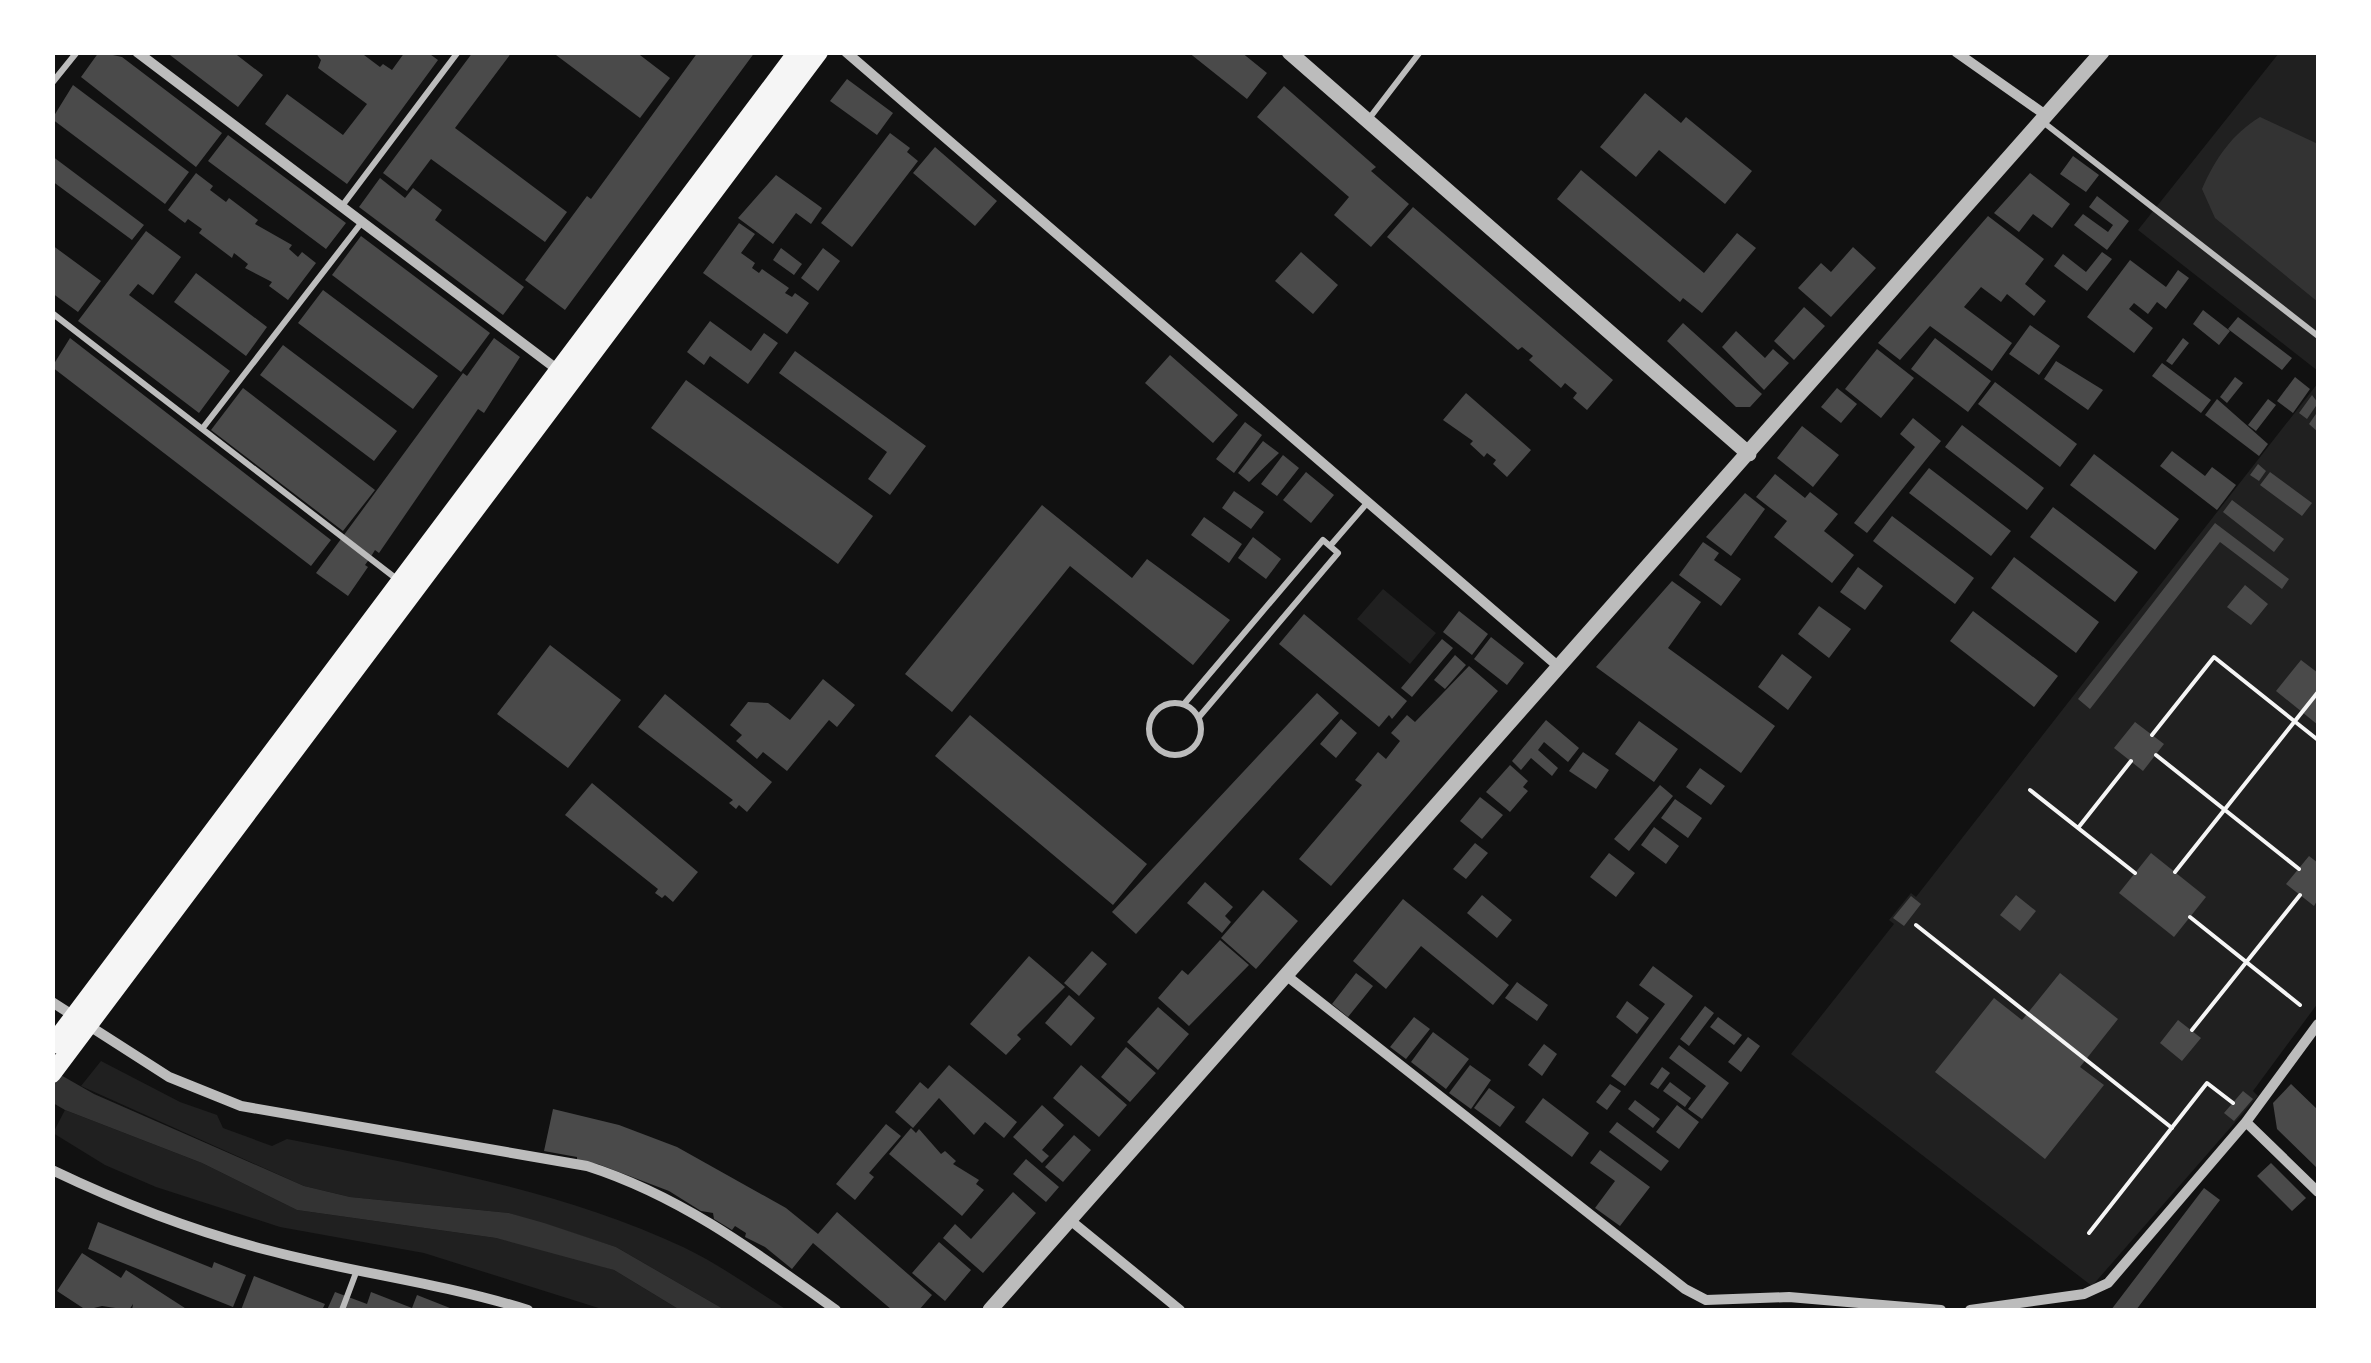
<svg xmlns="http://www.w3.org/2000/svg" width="2371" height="1363" viewBox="0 0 2371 1363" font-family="'Asap Condensed',sans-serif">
<rect width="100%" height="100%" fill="#111"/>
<path fill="#202020" d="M2279,53H2318V371L2138,230Z
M2318,383V1003L2253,1091L2258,1096L2092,1286L1791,1054L1894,924L1889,920L1911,893L1916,897Z
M1383,589L1436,633L1410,664L1357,619Z
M101,1061L180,1102L217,1115L223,1128L272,1146L287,1139C422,1166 557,1189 683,1247C719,1264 753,1289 787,1310H725L616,1247L509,1213L350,1197L304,1186L81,1086Z
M65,1110L202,1163L297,1210L496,1238L568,1255L614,1270L680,1310H605L424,1253L280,1227L156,1187L105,1165L53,1133Z"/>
<path fill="#333" d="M2260,117L2318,144V302L2215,218L2202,189C2215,159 2232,134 2260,117Z
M52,1070L94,1094L304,1186L350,1197L509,1213L544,1223L616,1247L725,1310H680L614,1270L496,1238L297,1210L202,1163L65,1110L53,1103Z"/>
<path fill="#4a4a4a" d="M99,52L122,57L222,133L196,167L81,77Z
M166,52H233L263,75L238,107Z
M315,52H366L364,55L380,67L383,64L392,70L405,52H427L438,60L347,184L265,124L287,94L343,135L367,104L318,68L321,60Z
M473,52H512L455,128L567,212L545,242L431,159L407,191L383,173Z
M552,52H636L670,78L640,118Z
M698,52H755L565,310L525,280L587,196L591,199Z
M1188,52H1241L1267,73L1247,99Z
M847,79L893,113L877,135L830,101Z
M73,85L189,172L165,204L52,119Z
M1284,86L1376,167L1371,171L1409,204L1371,247L1334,215L1349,197L1257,117Z
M1645,93L1681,123L1686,117L1752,171L1725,204L1659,150L1636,177L1600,147Z
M890,133L910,148L907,152L918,161L852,247L821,223Z
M228,135L346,223L326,249L208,161Z
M935,147L997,201L975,226L913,173Z
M52,156L144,225L132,240L52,181Z
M2073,156L2099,175L2086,192L2060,174Z
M1581,170L1704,273L1737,233L1756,248L1702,313L1683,298L1680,302L1557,199Z
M196,173L213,186L210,190L226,202L229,198L258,220L255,224L292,245L289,249L298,257L302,252L316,263L288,300L269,286L272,282L245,268L248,264L234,253L232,258L199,233L202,229L188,219L185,223L168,210Z
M2030,173L2070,204L2052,228L2033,214L2019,232L1994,213Z
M776,175L822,208L811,224L796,213L773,244L738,218Z
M380,178L405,198L413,188L442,210L435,220L524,287L503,315L359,207Z
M2097,196L2129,221L2107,250L2074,225L2083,214L2108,232L2113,225L2089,207Z
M1413,207L1613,380L1587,410L1573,398L1577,393L1565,383L1561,388L1529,360L1533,356L1522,347L1518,350L1387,237Z
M1988,216L2044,259L2025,284L2046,301L2034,316L2007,294L2001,302L1981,287L1964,307L2012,343L1992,371L1930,326L1900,360L1878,343Z
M739,223L755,234L741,253L755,263L752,268L759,273L762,269L789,288L785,293L792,297L795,293L809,303L787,334L703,273Z
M146,231L181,257L153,295L138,284L129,295L230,371L199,413L78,321Z
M361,236L490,333L461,372L332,275Z
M52,245L101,281L78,312L52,293Z
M1853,247L1876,268L1831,317L1798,288L1821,263L1831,272Z
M781,248L802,264L794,275L773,260Z
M823,248L840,261L818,291L801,278Z
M1301,252L1338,285L1313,314L1275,281Z
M2102,252L2112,259L2087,291L2054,266L2063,254L2086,272Z
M2130,260L2166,287L2178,270L2189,278L2166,309L2157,302L2148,314L2134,303L2129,309L2153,328L2134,353L2087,317Z
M196,273L267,327L246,356L174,302Z
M323,290L438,376L413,409L298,323Z
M1804,307L1825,326L1794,360L1774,341Z
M2203,310L2230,331L2219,345L2193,324Z
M2238,317L2292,358L2282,370L2228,329Z
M710,321L751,351L764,333L778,343L748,384L710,356L704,365L687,352Z
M1683,323L1762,394L1750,407H1736L1667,341Z
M2030,325L2060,346L2039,375L2009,354Z
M1736,331L1765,358L1773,349L1789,363L1764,390L1722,347Z
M70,338L331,540L311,566L52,367Z
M494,338L520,357L484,413L478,409L379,553L375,550L370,558L365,565L368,567L348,596L316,573L463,373L467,376Z
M1935,338L1991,381L1968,412L1911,369Z
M2183,338L2189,343L2172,365L2166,361Z
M283,345L397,431L374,461L260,375Z
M1877,349L1914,378L1881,418L1845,389Z
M795,351L926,446L890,495L868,479L887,452L779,373Z
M1170,355L1238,415L1213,443L1145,383Z
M2056,361L2103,390L2088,410L2044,379Z
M2162,363L2211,400L2201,413L2152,376Z
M2235,377L2243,383L2227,403L2220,397Z
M2295,377L2310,389L2293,413L2277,401Z
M686,380L873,516L838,564L651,428Z
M1995,382L2077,444L2060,467L1978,404Z
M243,388L375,490L343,531L211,430Z
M1837,388L1857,404L1841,423L1821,407Z
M1466,393L1531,450L1507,477L1493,464L1496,460L1487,453L1484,457L1470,444L1473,441L1443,420Z
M2312,395L2318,403L2307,419L2299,413Z
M2217,399L2268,444L2259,456L2205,415Z
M2268,399L2276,405L2256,431L2248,425Z
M2318,411V432L2309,424Z
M1913,418L1941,441L1867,533L1854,523L1915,447L1900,434Z
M1245,422L1262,435L1234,473L1216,459Z
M1962,425L2044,488L2027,510L1945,447Z
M1802,426L1839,455L1813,487L1777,458Z
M1263,441L1279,453L1249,482L1238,473Z
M2172,451L2205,476L2212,467L2236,485L2217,510L2160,466Z
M2094,454L2179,519L2155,550L2070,485Z
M1283,455L1299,468L1277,496L1261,484Z
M2258,464L2266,471L2259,481L2250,475Z
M1929,468L2011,531L1991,556L1909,493Z
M1306,472L1334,495L1311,523L1283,500Z
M2270,472L2312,503L2302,516L2260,485Z
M1775,474L1805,498L1810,492L1838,514L1824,531L1854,555L1832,583L1774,537L1787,521L1756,497Z
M1234,491L1264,512L1251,529L1222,508Z
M1745,493L1765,509L1731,556L1706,537Z
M2232,500L2284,539L2274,552L2223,512Z
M1042,505L1132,578L1147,559L1230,620L1193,665L1070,566L952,712L905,674Z
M2053,507L2138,572L2115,602L2030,537Z
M1892,516L1974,578L1955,604L1873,541Z
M1204,517L1242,544L1229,563L1191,535Z
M2215,523L2289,579L2282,589L2220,542L2090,709L2078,699Z
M1253,537L1281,559L1266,579L1238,558Z
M1703,542L1719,553L1714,560L1741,579L1721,606L1679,575Z
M2014,557L2099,622L2076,653L1991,588Z
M1858,567L1883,586L1865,610L1840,592Z
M1672,581L1701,602L1668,648L1775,726L1741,773L1596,667Z
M2245,585L2268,604L2251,625L2227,607Z
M1819,606L1851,629L1829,658L1798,634Z
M1459,611L1488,634L1472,655L1443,632Z
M1973,611L2058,676L2034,707L1950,641Z
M1304,614L1407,701L1392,719L1389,715L1379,727L1279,644Z
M1491,637L1524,663L1507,685L1474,659Z
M1442,639L1453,648L1412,697L1401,688Z
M550,645L621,700L568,768L497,714Z
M1782,654L1812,677L1788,710L1758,687Z
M1455,655L1466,665L1445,689L1434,680Z
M2301,660L2318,673V725L2276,691Z
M1469,666L1498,691L1331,886L1299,859L1362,785L1355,780L1378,752L1386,759L1400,741L1391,733L1407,715L1415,722Z
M823,679L855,705L837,727L829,720L787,771L763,752L757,759L736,741L742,735L730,725L748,702L768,703L790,720Z
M1317,693L1339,713L1136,934L1112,912Z
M665,694L772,782L747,812L739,805L736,809L729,803L733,800L638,727Z
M970,715L1147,864L1113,905L935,756Z
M1341,719L1357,733L1336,758L1320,744Z
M1546,720L1579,748L1568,762L1544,742L1538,750L1558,768L1552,776L1531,758L1521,770L1512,761Z
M1639,721L1678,749L1654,782L1615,754Z
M2135,722L2164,744L2143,771L2114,748Z
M1583,752L1609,770L1596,789L1569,771Z
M1510,765L1528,781L1523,787L1528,791L1510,812L1486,792Z
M1700,768L1725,786L1711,805L1686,787Z
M592,783L698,872L673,902L665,895L662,898L655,893L658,889L565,815Z
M1660,785L1673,796L1629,851L1614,839Z
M1480,797L1503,815L1482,839L1460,821Z
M1675,799L1702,818L1688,838L1661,818Z
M1654,827L1679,846L1666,864L1641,845Z
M1475,843L1488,853L1466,879L1453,869Z
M1609,853L1635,873L1616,897L1590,877Z
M2151,853L2206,897L2174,937L2119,893Z
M2309,856L2318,863V899L2314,906L2286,884Z
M1205,882L1233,907L1225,916L1231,922L1222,933L1187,903Z
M1263,890L1298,921L1256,969L1221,938Z
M1482,895L1512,920L1497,938L1467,913Z
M2016,895L2036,911L2020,931L2000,915Z
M1911,896L1921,904L1904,926L1893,918Z
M1403,899L1509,985L1493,1005L1421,946L1386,989L1353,961Z
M1220,940L1249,965L1189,1026L1158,998L1182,970L1188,975Z
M1092,951L1107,964L1079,996L1064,983Z
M1029,956L1065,987L1017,1035L1021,1039L1006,1055L970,1024Z
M1653,966L1693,996L1625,1086L1611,1076L1665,1004L1639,985Z
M1356,973L1373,986L1348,1017L1332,1004Z
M2060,973L2118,1019L2080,1067L2104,1085L2045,1159L1935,1072L1994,998L2022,1020Z
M1517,982L1548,1005L1537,1021L1505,998Z
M1069,995L1095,1018L1071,1046L1045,1023Z
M1627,1001L1649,1018L1637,1034L1616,1017Z
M1705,1006L1714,1013L1689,1046L1680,1039Z
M1158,1007L1189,1034L1158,1070L1127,1042Z
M1414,1017L1430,1029L1406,1059L1390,1047Z
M1718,1017L1742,1035L1734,1045L1710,1027Z
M2178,1020L2201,1038L2182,1061L2160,1043Z
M1433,1032L1469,1059L1446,1089L1411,1062Z
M1748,1037L1760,1046L1741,1072L1728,1062Z
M1544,1044L1557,1054L1542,1076L1528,1065Z
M1679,1045L1729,1083L1702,1119L1688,1109L1706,1086L1669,1058Z
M1126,1047L1156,1073L1130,1102L1101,1077Z
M949,1065L1017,1122L1004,1138L985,1122L974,1135L939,1098L913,1128L895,1112L920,1082L928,1089Z
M1081,1065L1127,1105L1099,1137L1053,1098Z
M1470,1065L1491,1080L1471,1109L1449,1093Z
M1662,1067L1670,1073L1658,1089L1650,1084Z
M1670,1082L1691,1098L1685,1107L1663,1091Z
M1610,1084L1621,1091L1607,1110L1596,1102Z
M2291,1084L2318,1110V1169L2277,1129L2273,1103Z
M1489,1088L1515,1107L1500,1127L1474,1108Z
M2243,1091L2253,1099L2234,1121L2224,1113Z
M1543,1098L1589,1133L1572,1157L1525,1122Z
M1635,1100L1660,1119L1653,1128L1628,1109Z
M1042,1105L1064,1125L1042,1150L1049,1156L1042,1163L1013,1137Z
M1677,1105L1699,1122L1679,1149L1656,1132Z
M553,1109L619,1125L677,1147L786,1208L818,1234L837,1212L932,1295L919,1310H892L813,1243L792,1269L765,1247L745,1237L746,1233L735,1226L732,1230L714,1219L713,1213L701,1211L669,1191L598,1164L577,1161V1157L544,1151Z
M1617,1122L1669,1161L1661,1171L1609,1132Z
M886,1124L901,1136L869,1173L874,1177L855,1200L836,1184Z
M911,1128L916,1133L919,1129L941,1154L945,1151L956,1161L953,1164L979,1180L976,1184L984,1190L962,1216L889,1154Z
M1074,1135L1091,1150L1063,1182L1045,1167Z
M1600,1150L1650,1187L1620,1226L1595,1208L1615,1181L1590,1163Z
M1026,1159L1059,1187L1046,1202L1013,1174Z
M2271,1163L2306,1198L2292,1211L2257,1176Z
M2204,1188L2220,1200L2136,1310H2111Z
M1013,1192L1036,1213L983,1273L943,1238L955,1224L971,1239Z
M98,1222L212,1268L214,1262L246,1275L233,1307L88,1249Z
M939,1242L971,1270L945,1301L912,1273Z
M82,1253L121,1278L126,1270L188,1310H132L133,1304L129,1310L102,1306L86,1310L57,1291Z
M254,1276L325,1304L322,1310H241Z
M335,1292L367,1304L371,1292L412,1308L417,1295L455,1310H327Z"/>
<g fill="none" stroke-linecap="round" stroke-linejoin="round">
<path stroke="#f5f5f5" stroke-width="4" d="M2152,735L2214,657L2318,740
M2156,755L2299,869
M2030,790L2135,873
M2078,828L2131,761
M2175,872L2318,692
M2190,917L2300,1005
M1916,925L2172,1128
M2192,1030L2300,895
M2089,1233L2207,1083L2233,1103"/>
<path stroke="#bcbcbc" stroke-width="6" d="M52,83L77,52
M1368,120L1420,52
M2043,122L2318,336
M342,206L458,52
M52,313L398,580
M202,429L362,222
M1330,546L1368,502
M1149 729a26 26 0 1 1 52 0a26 26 0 1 1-52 0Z
M1184,704L1323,540L1338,553L1199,717
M342,1310L357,1270"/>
<path stroke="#bcbcbc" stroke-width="10" d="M137,52L558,370
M846,52L1560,668
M1956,52L2047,116
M1287,976L1685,1289L1706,1300L1789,1297L1941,1310
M52,1002L169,1077L241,1106L587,1166C681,1196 757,1253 836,1310
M2246,1122L2318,1192
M52,1170C121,1203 193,1231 267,1250C354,1273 442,1283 528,1310
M1070,1220L1180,1310
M1970,1310L2084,1294L2108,1283L2246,1122L2318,1024"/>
<path stroke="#bcbcbc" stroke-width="15" d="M1289,52L1749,454
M990,1310L2102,52"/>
<path stroke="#f5f5f5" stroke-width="18" d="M52,1045L797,52
M52,1074L819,52"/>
</g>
<rect width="2371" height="1363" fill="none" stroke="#ffffff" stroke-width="110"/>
</svg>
